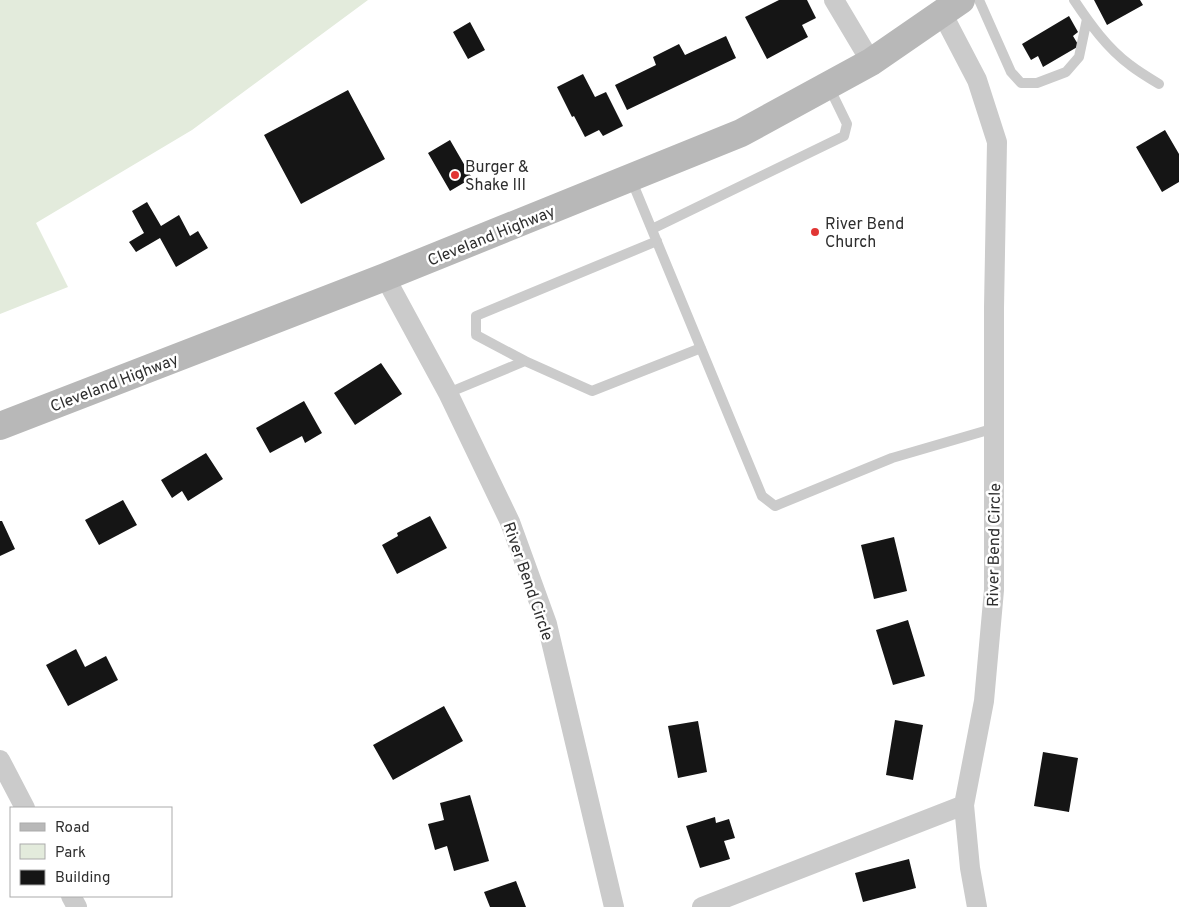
<svg xmlns="http://www.w3.org/2000/svg" width="1179" height="907" viewBox="0 0 1179 907" font-family="Overpass,sans-serif">
<rect width="100%" height="100%" fill="#fff"/>
<path fill="#e3ebdc" d="M0,0H368L192,130L36,223L68,287L0,314Z"/>
<path fill="#151515" d="M779,0H807L816,18L802,25L808,37L767,59L745,17Z
M1094,0H1140L1143,5L1107,25Z
M1069,16L1078,32L1073,36L1079,46L1043,67L1038,56L1031,60L1022,44Z
M470,22L485,50L468,59L453,32Z
M726,36L736,58L627,110L615,85L656,65L653,57L679,44L685,55Z
M583,74L595,97L606,92L623,126L603,136L599,130L585,137L574,116L572,117L557,87Z
M348,90L385,159L301,204L264,135Z
M1165,130L1179,154V182L1162,192L1136,147Z
M450,140L472,178L450,191L428,153Z
M147,202L161,226L179,215L190,236L198,231L208,248L176,267L160,238L136,252L129,242L144,233L132,211Z
M381,363L402,394L355,425L334,393Z
M304,401L322,433L305,443L302,436L270,453L256,428Z
M206,453L223,479L188,501L182,491L172,498L161,480Z
M123,500L137,525L99,545L85,520Z
M430,516L447,548L397,574L382,545L398,536L397,533Z
M0,521H2L15,549L0,556Z
M894,537L907,591L874,599L861,545Z
M908,620L925,676L893,685L876,630Z
M76,649L85,667L106,656L118,680L68,706L46,665Z
M444,706L463,741L393,780L373,745Z
M895,720L923,725L913,780L886,775Z
M698,721L707,772L678,778L668,726Z
M1043,752L1078,758L1069,812L1034,806Z
M470,795L489,861L454,871L447,846L435,850L428,824L444,820L440,803Z
M715,817L716,823L729,819L735,838L724,841L730,859L700,868L686,826Z
M909,859L916,888L863,902L855,873Z
M516,881L526,907H490L484,892Z"/>
<g fill="none" stroke-linecap="round" stroke-linejoin="round">
<path stroke="#cbcbcb" stroke-width="10" d="M979,0L1011,72L1021,83H1037L1066,72L1079,57L1087,19
M1074,0C1090,24 1107,48 1130,65C1139,72 1149,78 1159,84
M631,179L762,496L775,506L892,458L995,428
M652,229L844,136L847,124L829,87
M525,361L476,335V316L657,241
M448,393L525,361L592,391L701,348"/>
<path stroke="#cbcbcb" stroke-width="20" d="M834,0L871,62
M942,13L977,80L997,142L994,308V590L984,701L964,805L970,868L977,907
M385,277L448,393L510,522L547,624L614,907
M0,760L25,808
M71,896L77,907
M702,907L964,805"/>
<path stroke="#b8b8b8" stroke-width="28" d="M0,426L385,277L741,133L871,62L961,0"/>
</g>
<g fill="#e13634" stroke="#fff" stroke-width="2">
<circle cx="455" cy="175" r="5"/>
<circle cx="815" cy="232" r="5"/>
</g>
<g text-anchor="middle" stroke-width="5" stroke-linejoin="round" paint-order="stroke">
<g font-size="16" fill="#2e2e2e" stroke="#fff" text-anchor="start">
<text x="465" y="172">Burger &amp;<tspan x="465" dy="18">Shake III</tspan></text>
<text x="825" y="229">River Bend<tspan x="825" dy="18">Church</tspan></text>
</g>
<g font-size="16" fill="#2e2e2e" stroke="#fff">
<text transform="translate(491 235) rotate(-22)" y="6">Cleveland Highway</text>
<text transform="translate(114 382) rotate(-21)" y="6">Cleveland Highway</text>
<text transform="translate(993 545) rotate(-89)" y="6">River Bend Circle</text>
<text transform="translate(529 581) rotate(71)" y="6">River Bend Circle</text>
</g>
</g>
<rect x="10" y="807" width="162" height="90" fill="#ffffff" stroke="#ababab"/>
<rect x="20" y="823" width="25" height="8" fill="#b8b8b8" stroke="#ababab"/>
<text x="55" y="832" font-size="15" fill="#2e2e2e">Road</text>
<rect x="20" y="844" width="25" height="15" fill="#e3ebdc" stroke="#ababab"/>
<text x="55" y="857" font-size="15" fill="#2e2e2e">Park</text>
<rect x="20" y="870" width="25" height="15" fill="#151515" stroke="#ababab"/>
<text x="55" y="882" font-size="15" fill="#2e2e2e">Building</text>
</svg>
